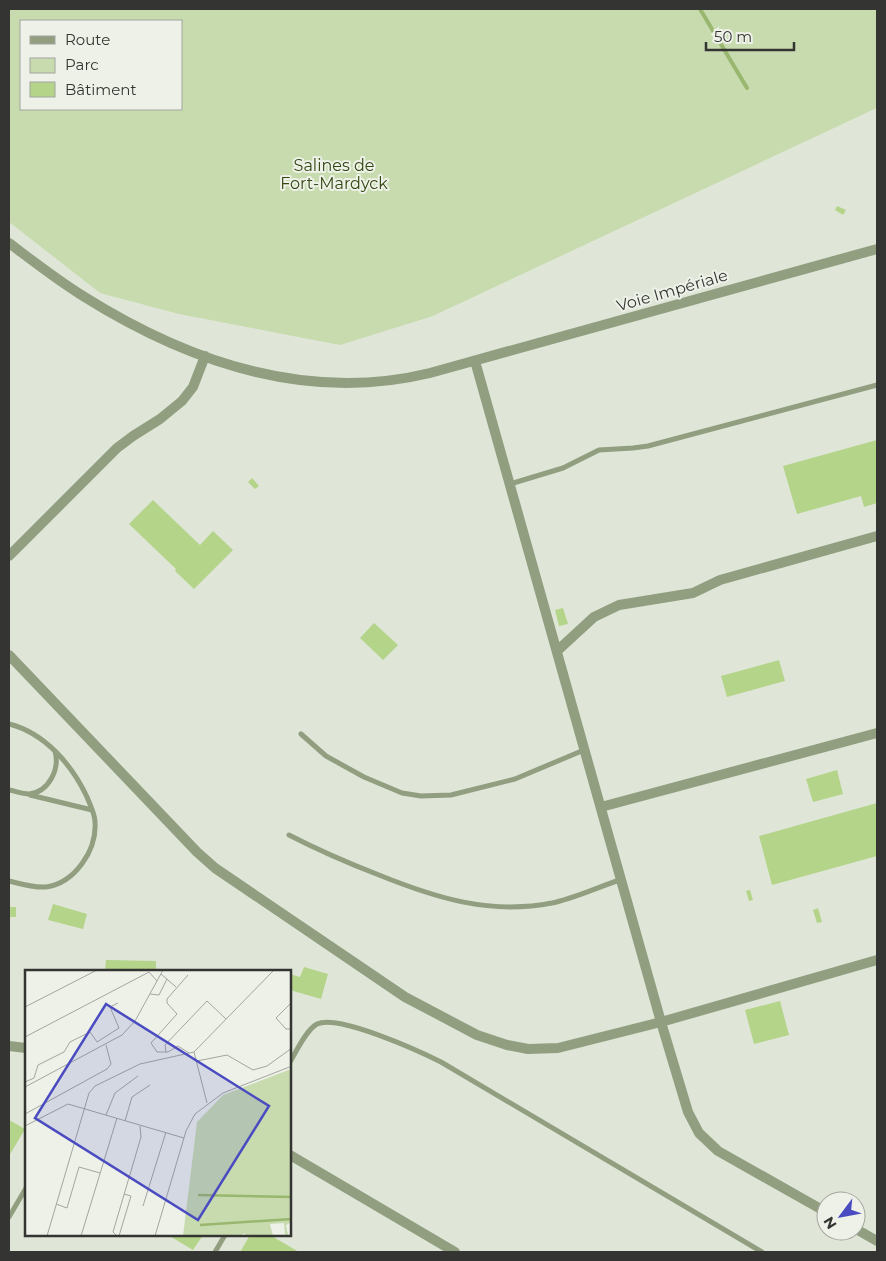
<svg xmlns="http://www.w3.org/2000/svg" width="886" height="1261" viewBox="0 0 886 1261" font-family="Montserrat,sans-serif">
<rect width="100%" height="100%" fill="#edf1e8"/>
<path fill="#dfe6d7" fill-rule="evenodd" d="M877,108V1252H9V222L100,293L433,316ZM26,971H290V1235H26ZM826,1201H856V1231H826Z"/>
<path fill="#c7dbaf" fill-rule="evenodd" d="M9,9H877V108L433,316L340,345L179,314L100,293L9,222ZM21,21H181V109H21Z"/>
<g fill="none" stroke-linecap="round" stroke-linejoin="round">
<path stroke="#99b76e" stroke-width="4" d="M700,9L747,88"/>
</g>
<path fill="#b4d48a" d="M837,206L846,210L843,215L835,210Z
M877,440V503L864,507L861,496L797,514L783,466Z
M252,478L259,486L255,489L248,482Z
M153,500L200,545L213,531L233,550L194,589L175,571L176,569L129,524Z
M563,608L568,624L559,626L555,610Z
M374,623L398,645L383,660L360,638Z
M779,660L785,681L727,697L721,676Z
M837,770L843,794L813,802L806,779Z
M877,803V856L772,885L759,836Z
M750,890L753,900L749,901L746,891Z
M53,904L87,914L83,929L48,920Z
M9,907H16V917H9Z
M818,908L822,922L817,923L813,910Z
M106,960L156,961V971H105Z
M304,967L328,974L321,999L290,990V974L300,977Z
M780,1001L789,1035L754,1044L745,1010Z
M9,1120L25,1129L9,1156Z
M168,1235H203L193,1250Z
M250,1235H270L299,1252H240Z"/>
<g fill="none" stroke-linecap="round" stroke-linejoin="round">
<path stroke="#919e80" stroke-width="5" d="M510,484L563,468L599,450L633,448L648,446L877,385
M9,724C45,733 72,765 87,797C90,805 95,814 95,822C97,850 75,883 46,887C34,888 21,884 9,881
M301,734L326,756L364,777L402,793L421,796L451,795L515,779L584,750
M9,790C15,791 22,794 29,794C49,792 60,769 55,751
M30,795L92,810
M289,835C318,850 348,863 379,875C436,898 490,915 552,903C575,898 598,887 620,880
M290,1062C296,1052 306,1030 317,1024C338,1014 419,1051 441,1062L762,1252
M9,1217L26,1188
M215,1252L225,1235"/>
<path stroke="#919e80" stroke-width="10" d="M9,243C33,261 57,280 83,296C188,362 307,403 430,373L877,249
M475,361L661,1022L688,1112L699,1133L718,1151L826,1212
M9,556L117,448L133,436L160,419L182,401L193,387L205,356
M557,651L594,617L619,605L693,593L720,580L877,536
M9,655L197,852L215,868L405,997L477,1035L507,1045L528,1049L558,1048L661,1022L877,960
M601,807L877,733
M9,1046L26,1048
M290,1155L455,1252
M856,1229L877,1241"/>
</g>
<g text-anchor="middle" stroke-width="4" stroke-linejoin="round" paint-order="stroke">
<g font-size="16" fill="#344712" stroke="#edf1e8">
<text x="334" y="171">Salines de<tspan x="334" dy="18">Fort-Mardyck</tspan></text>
</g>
<g font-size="16" fill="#343532" stroke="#edf1e8">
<text transform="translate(672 290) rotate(-16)" y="6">Voie Impériale</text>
</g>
</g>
<g transform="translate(25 970)">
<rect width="266" height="266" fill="#edf1e8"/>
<path d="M266,99L267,252L261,255L263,265H260L259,253L245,254L248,266H220V263L215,266H158L172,152L198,125Z" fill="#c7dbaf"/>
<path fill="none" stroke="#99b76e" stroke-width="2.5" d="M173,225L267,227M175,255L267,249"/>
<path fill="none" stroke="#a3a69f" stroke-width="1" d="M136,4L151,17M163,5L142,29V33L152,44L126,73L132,82H143L153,76L164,83M125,24L134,25L142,9M267,32L251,48L261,59H267M0,37L72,0M0,67L124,2L132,11M141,82L140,75L182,31L201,49M169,82L249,0M172,91L202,85L228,100L242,96L267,78M0,112L9,108L13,95L39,82L45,72L65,62L72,72L94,58L85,37L93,33M0,117L97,65L110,51L138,0M0,144L82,99L86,94L81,75M81,145L90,123L113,106M100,151L107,127L125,115M0,156L43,134L159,168M31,234L42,238L54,197L75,203M118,236L141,162M22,266L64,123L70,116L115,94L169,82L182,133M56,266L92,148M92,266L88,262L116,167L115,156M94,266L106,226L99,224M130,266L161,161L170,144L198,123L267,96"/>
<path fill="#4b4bc1" fill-opacity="0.15" stroke="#4b4bc1" stroke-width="2.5" d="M81,34L244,136L173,250L10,148Z"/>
<rect width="266" height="266" fill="none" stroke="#343532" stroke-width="2.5"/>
</g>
<rect width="886" height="1261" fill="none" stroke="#343532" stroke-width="20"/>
<rect x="20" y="20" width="162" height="90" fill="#edf1e8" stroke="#a3a69f"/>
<rect x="30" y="36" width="25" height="8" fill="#919e80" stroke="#a3a69f"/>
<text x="65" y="45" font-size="15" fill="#343532">Route</text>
<rect x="30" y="58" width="25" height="15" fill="#c7dbaf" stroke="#a3a69f"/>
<text x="65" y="70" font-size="15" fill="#343532">Parc</text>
<rect x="30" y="82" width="25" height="15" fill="#b4d48a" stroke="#a3a69f"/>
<text x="65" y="95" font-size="15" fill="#343532">Bâtiment</text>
<g transform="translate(841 1216) rotate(238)"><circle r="24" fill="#edf1e8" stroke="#a3a69f"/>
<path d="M0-4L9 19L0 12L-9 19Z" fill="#4b4bc1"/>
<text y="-8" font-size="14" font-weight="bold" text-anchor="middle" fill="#343532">N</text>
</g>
<path d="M706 42v8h88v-8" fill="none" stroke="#343532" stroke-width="2.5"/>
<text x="714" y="42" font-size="15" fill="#343532" stroke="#edf1e8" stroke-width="4" paint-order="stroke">50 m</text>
</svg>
